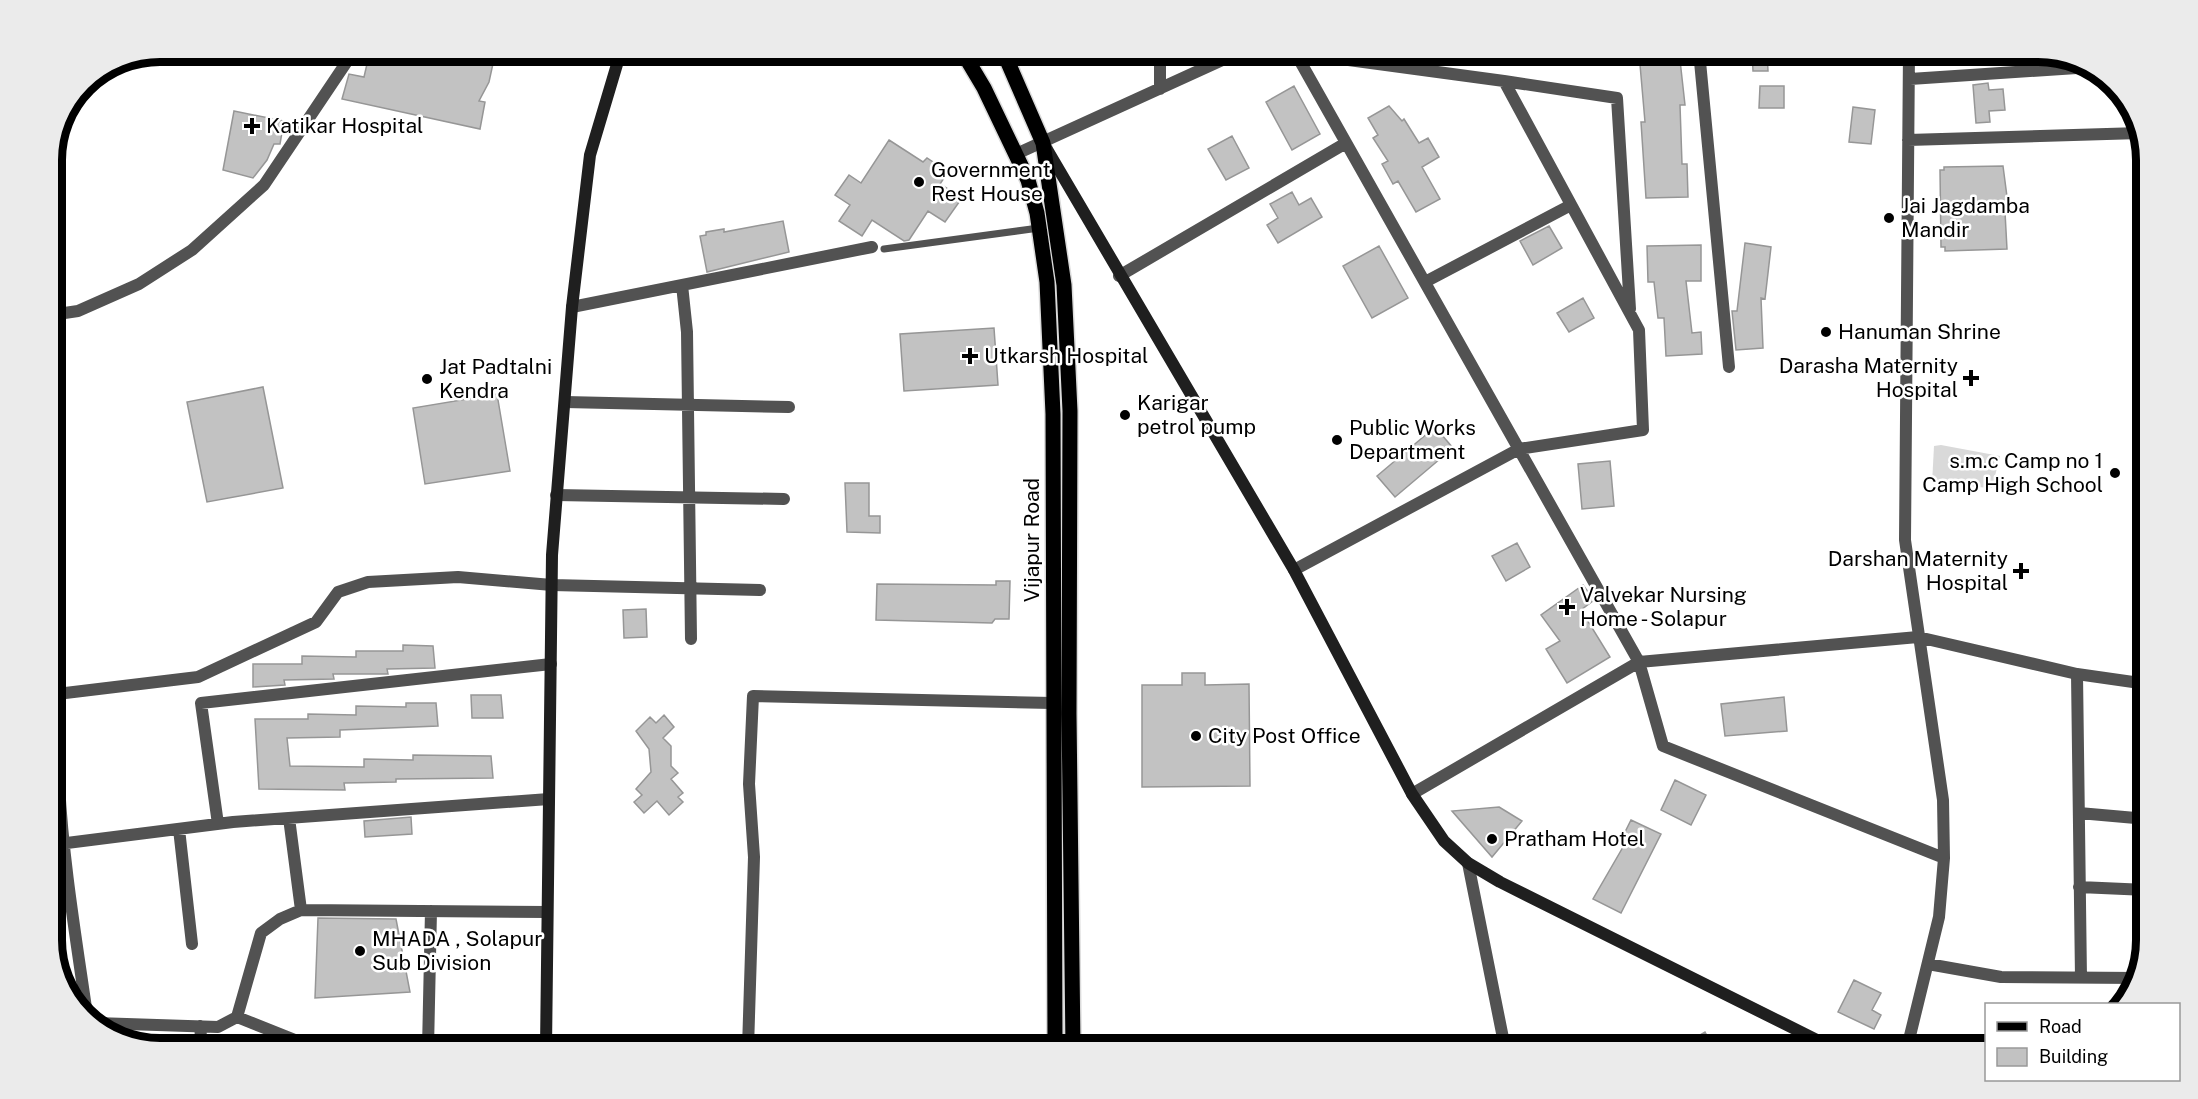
<svg xmlns="http://www.w3.org/2000/svg" width="2198" height="1099" viewBox="0 0 2198 1099" font-family="'Public Sans',sans-serif">
<rect width="100%" height="100%" fill="#fff"/>
<path fill="#d9d9d9" d="M1941,445L2000,456L1992,488L1932,484L1934,446Z"/>
<path fill="#c2c2c2" stroke="#969696" stroke-width="1.5" d="M370,51H406L428,56L429,51H456L494,59L489,82L479,101L485,102L480,129L342,99L349,74L364,77Z
M1679,51L1685,105H1680L1682,164H1687L1688,197L1646,198L1641,122H1645L1639,53Z
M1752,51H1767L1768,71H1753Z
M1988,83L1989,90L2003,89L2005,110L1989,111L1990,122L1976,123L1973,85Z
M1294,86L1320,134L1292,150L1266,102Z
M1760,86H1784V108H1759Z
M1389,106L1402,121L1404,119L1419,143L1428,138L1439,157L1422,167L1440,199L1416,212L1398,181L1393,184L1382,164L1388,161L1373,138L1378,135L1368,118Z
M1853,107L1875,110L1871,144L1849,142Z
M234,111L284,121L280,144H274L267,160L253,178L223,170Z
M1232,136L1249,168L1226,180L1208,149Z
M889,140L923,162L927,158L948,172L940,184L962,198L945,222L928,211L909,240L904,241L872,220L862,236L839,221L850,205L835,195L849,175L861,183Z
M2003,166L2009,212H2005L2007,249L1945,251V247H1941L1940,170H1944V167Z
M1292,192L1299,205L1311,198L1322,217L1278,243L1267,225L1278,218L1270,204Z
M783,221L789,252L707,272L700,236L706,235V232L724,229V232Z
M1549,226L1562,248L1533,265L1520,241Z
M1745,243L1771,247L1765,299L1761,298L1763,348L1736,350L1732,311H1737Z
M1701,245V281H1686L1692,333L1701,332L1702,354L1666,356L1664,318H1658L1654,282H1648L1647,246Z
M1379,246L1408,298L1372,318L1343,266Z
M1583,298L1594,318L1569,332L1557,313Z
M994,328L998,385L904,391L900,334Z
M263,387L283,488L207,502L187,402Z
M497,394L510,471L425,484L413,408Z
M1435,427L1453,448L1395,497L1377,476Z
M1610,461L1614,506L1582,509L1578,464Z
M845,483H869V516H880V533L847,532Z
M1517,543L1530,567L1506,581L1492,556Z
M996,581H1010L1009,619H995L992,623L876,620L877,584L996,585Z
M1583,585L1594,600L1581,610L1610,657L1567,683L1546,649L1560,641L1541,615Z
M646,609L647,637L624,638L623,610Z
M403,645L433,646L435,668L387,669L388,674H333L334,679L284,680L285,685L253,687V664H302V656L356,657V651H403Z
M1182,673H1205V685L1249,684L1250,786L1142,787V685H1182Z
M471,695H501L503,718H472Z
M1784,697L1787,731L1725,736L1721,704Z
M406,703H436L438,726L340,730V737L287,738L290,766L364,767V759L413,760V755L491,756L493,778L396,779V782L344,783L345,790L259,789L255,719H308V714L356,715V706L406,707Z
M664,715L674,727L663,738L671,746V766L678,773L671,779L683,793L678,797L683,802L669,815L657,801L644,813L634,802L642,795L636,789L651,772L649,749L636,731L650,717L656,723Z
M1675,780L1706,795L1691,825L1661,810Z
M1499,807L1522,821L1492,857L1452,811Z
M411,817L412,834L365,837L364,821Z
M1631,820L1661,834L1621,913L1593,899L1623,847L1619,844Z
M318,918L396,919L410,992L315,998Z
M1854,980L1881,993L1872,1010L1881,1015L1874,1029L1838,1012Z
M1705,1032L1714,1048H1678Z"/>
<g fill="none" stroke-linecap="round" stroke-linejoin="round">
<g stroke="#dbdbdb" stroke-width="18">
<path id="primary" d="M962,51L984,88L1028,180L1037,213L1047,282L1053,414L1055,1048
M1003,51L1043,143L1064,285L1070,411L1069,714L1073,1048"/>
</g>
<path stroke="#525252" stroke-width="7" d="M884,249L1039,228"/>
<path stroke="#525252" stroke-width="12" d="M1160,51V89
M1282,51L1504,81L1639,330L1643,430L1519,449L1294,570
M1699,51L1729,367
M1296,54L1639,662L1663,746L1944,858
M1910,79L2092,67
M1504,81L1617,98L1630,309
M1908,140L2140,133
M1016,154L1242,51
M1119,276L1346,143
M1425,282L1571,205
M682,285L687,332L691,639
M572,307L872,247
M565,402L789,407
M556,495L784,499
M51,528C62,612 55,698 59,784C63,861 76,938 87,1015
M2077,674L2081,978
M57,694L198,677L316,622L338,592L368,582L458,577L552,585L760,590
M1412,794L1639,662L1918,637L2077,674L2147,684
M2079,813L2147,819
M289,818L301,910
M218,824L201,703L551,664
M179,829L192,944
M51,845L233,822L549,799
M1468,863L1505,1048
M2079,887L2147,890
M1928,964L2001,977L2138,978
M237,1017L295,1040L300,1048
M96,1023L218,1027L237,1017L261,933L280,919L301,910L547,912
M200,1026L202,1048
M428,1048L431,911
M748,1048L754,857L749,784L753,696L1052,703
M1907,1048L1939,917L1944,858L1943,800L1905,540L1909,51"/>
<path stroke="#525252" stroke-width="12" d="M51,315L78,311L139,284L192,250L264,185L354,51"/>
<path stroke="#1f1f1f" stroke-width="12" d="M1045,146L1294,570L1412,794L1444,841L1468,863L1500,882L1833,1048
M546,1048L552,555L572,307L590,155L621,51"/>
<use href="#primary" stroke="#000" stroke-width="15"/>
</g>
<g fill="#000" stroke="#fff" stroke-width="2">
<path d="M249 117h6v6h6v6h-6v6h-6v-6h-6v-6h6z"/>
<circle cx="919" cy="182" r="6"/>
<circle cx="1889" cy="218" r="6"/>
<circle cx="1826" cy="332" r="6"/>
<path d="M967 347h6v6h6v6h-6v6h-6v-6h-6v-6h6z"/>
<path d="M1968 369h6v6h6v6h-6v6h-6v-6h-6v-6h6z"/>
<circle cx="427" cy="379" r="6"/>
<circle cx="1125" cy="415" r="6"/>
<circle cx="1337" cy="440" r="6"/>
<circle cx="2115" cy="473" r="6"/>
<path d="M2018 562h6v6h6v6h-6v6h-6v-6h-6v-6h6z"/>
<path d="M1564 598h6v6h6v6h-6v6h-6v-6h-6v-6h6z"/>
<circle cx="1196" cy="736" r="6"/>
<circle cx="1492" cy="839" r="6"/>
<circle cx="360" cy="951" r="6"/>
</g>
<g text-anchor="middle" stroke-width="5" stroke-linejoin="round" paint-order="stroke">
<g font-size="21" fill="#000" stroke="#fff" text-anchor="start">
<text x="266" y="133">Katikar Hospital</text>
<text x="931" y="177">Government<tspan x="931" dy="24">Rest House</tspan></text>
<text x="1901" y="213">Jai Jagdamba<tspan x="1901" dy="24">Mandir</tspan></text>
<text x="1838" y="339">Hanuman Shrine</text>
<text x="984" y="363">Utkarsh Hospital</text>
<text x="1958" y="373" text-anchor="end">Darasha Maternity<tspan x="1958" dy="24">Hospital</tspan></text>
<text x="439" y="374">Jat Padtalni<tspan x="439" dy="24">Kendra</tspan></text>
<text x="1137" y="410">Karigar<tspan x="1137" dy="24">petrol pump</tspan></text>
<text x="1349" y="435">Public Works<tspan x="1349" dy="24">Department</tspan></text>
<text x="2103" y="468" text-anchor="end">s.m.c Camp no 1<tspan x="2103" dy="24">Camp High School</tspan></text>
<text x="2008" y="566" text-anchor="end">Darshan Maternity<tspan x="2008" dy="24">Hospital</tspan></text>
<text x="1580" y="602">Valvekar Nursing<tspan x="1580" dy="24">Home - Solapur</tspan></text>
<text x="1208" y="743">City Post Office</text>
<text x="1504" y="846">Pratham Hotel</text>
<text x="372" y="946">MHADA , Solapur<tspan x="372" dy="24">Sub Division</tspan></text>
</g>
<g font-size="21" fill="#000" stroke="#fff">
<text transform="translate(1032 540) rotate(-90)" y="7">Vijapur Road</text>
</g>
</g>
<path d="M0 0H2198V1099H0ZM160 62H2038A98 98 0 0 1 2136 160V940A98 98 0 0 1 2038 1038H160A98 98 0 0 1 62 940V160A98 98 0 0 1 160 62Z" fill="#ebebeb" fill-rule="evenodd"/>
<path fill="none" stroke="#000" stroke-width="8" d="M160 62H2038A98 98 0 0 1 2136 160V940A98 98 0 0 1 2038 1038H160A98 98 0 0 1 62 940V160A98 98 0 0 1 160 62Z"/>
<rect x="1985" y="1003" width="195" height="78" fill="#ffffff" stroke="#999999" stroke-width="1.5"/>
<rect x="1997" y="1022" width="30" height="9" fill="#000000" stroke="#999999" stroke-width="1.5"/>
<text x="2039" y="1033" font-size="18" fill="#000000">Road</text>
<rect x="1997" y="1048" width="30" height="18" fill="#c2c2c2" stroke="#999999" stroke-width="1.5"/>
<text x="2039" y="1063" font-size="18" fill="#000000">Building</text>
</svg>
